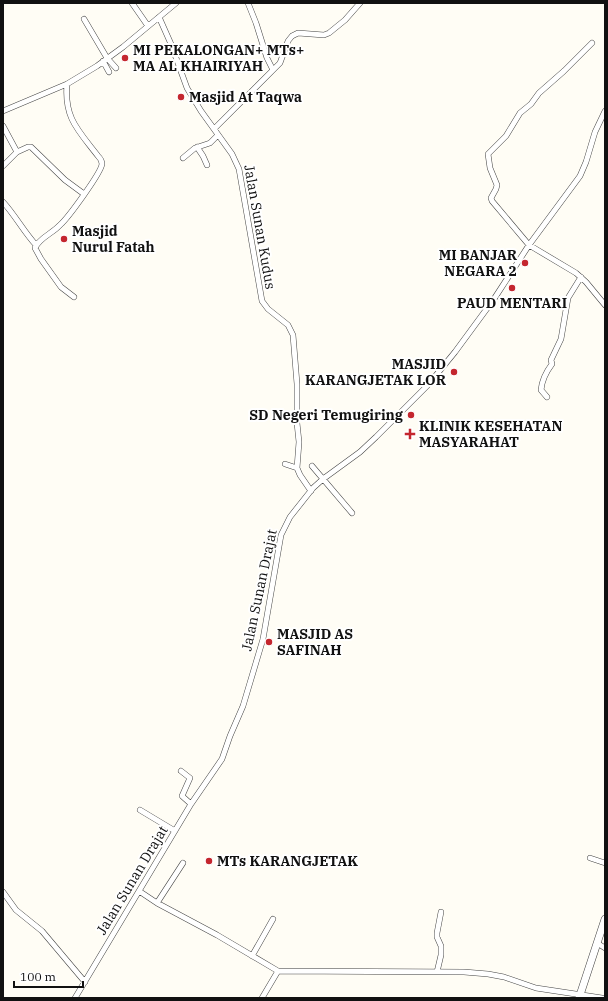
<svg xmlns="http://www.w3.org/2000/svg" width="608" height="1001" viewBox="0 0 608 1001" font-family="'IBM Plex Serif',serif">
<rect width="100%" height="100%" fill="#fffdf5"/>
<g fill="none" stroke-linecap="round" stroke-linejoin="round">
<g stroke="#444" stroke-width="6">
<path id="minor" d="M132,3L148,26
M248,3L256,23L267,58L273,70
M159,17L171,44L187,88L201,111L232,154L239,169L262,301L268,309L288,325L293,335L297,384V423L299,442L297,468L300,475L311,491
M84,19L107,58L116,68
M592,43L564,71L539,93L531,104L520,113L506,136L488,154L490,168L497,185L496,189L491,198L492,201L529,245L576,273L586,282L605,305
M103,61L109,72
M67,84C64,118 78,130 98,156C100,158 102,161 102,164C101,173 68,218 60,225C53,233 39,238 35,248L41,259L61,287L74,297
M3,111L67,84L97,66L123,47L176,3
M3,126L17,152L3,166
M214,129L280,63L288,41L292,36L298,33L324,35L329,33L345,20L360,3
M197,147L203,156L207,165
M17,152L28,147H31L65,180L84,194
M183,158L195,148L210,143L218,135
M3,202C15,215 24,232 36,245
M547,397L541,390C542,379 546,372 552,364L551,360L561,339L568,298L581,277
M285,464L297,468
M312,466L352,513
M181,771L190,778L182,796L191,804
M140,810L175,831
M590,858L605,863
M139,891L157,903L217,935L278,971L464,972L488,974L504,977L536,988L602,998
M3,892L16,910L42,931L85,982
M157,903L183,863
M597,943L605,948
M252,956L273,919
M437,972L441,955V946L437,937V933L441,912
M75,998L191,804L222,759L230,736L243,706L263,639L281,535L290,517L313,488L323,479L360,452L376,437L428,385L455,352L494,299L529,245L580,176L586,162L595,132L605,111
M262,998L278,971"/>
</g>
<g stroke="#444" stroke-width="8">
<path id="tertiary" d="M579,998L605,919"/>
</g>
<use href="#minor" stroke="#fff" stroke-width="5"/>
<use href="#tertiary" stroke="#fff" stroke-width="7"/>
</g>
<g fill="#c4262e" stroke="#fff" stroke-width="1.5">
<circle cx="125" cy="58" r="4"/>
<circle cx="181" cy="97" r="4"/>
<circle cx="64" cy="239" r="4"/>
<circle cx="525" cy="263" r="4"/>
<circle cx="512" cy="288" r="4"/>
<circle cx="454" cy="372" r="4"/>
<circle cx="411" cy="415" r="4"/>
<path d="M408 428h4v4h4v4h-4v4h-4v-4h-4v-4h4z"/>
<circle cx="269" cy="642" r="4"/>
<circle cx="209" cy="861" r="4"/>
</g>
<g text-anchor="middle" stroke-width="4" stroke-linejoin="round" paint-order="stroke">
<g font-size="14" font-weight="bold" fill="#111" stroke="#fff" text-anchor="start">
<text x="133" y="55">MI PEKALONGAN+ MTs+<tspan x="133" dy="16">MA AL KHAIRIYAH</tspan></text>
<text x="189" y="102">Masjid At Taqwa</text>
<text x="72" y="236">Masjid<tspan x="72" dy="16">Nurul Fatah</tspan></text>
<text x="517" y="260" text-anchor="end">MI BANJAR<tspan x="517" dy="16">NEGARA 2</tspan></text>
<text x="512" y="308" text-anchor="middle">PAUD MENTARI</text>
<text x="446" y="369" text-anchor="end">MASJID<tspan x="446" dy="16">KARANGJETAK LOR</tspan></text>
<text x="403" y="420" text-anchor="end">SD Negeri Temugiring</text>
<text x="419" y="431">KLINIK KESEHATAN<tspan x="419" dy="16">MASYARAHAT</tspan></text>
<text x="277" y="639">MASJID AS<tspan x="277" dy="16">SAFINAH</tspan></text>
<text x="217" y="866">MTs KARANGJETAK</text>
</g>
<g font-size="14" fill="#111" stroke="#fff">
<text transform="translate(260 227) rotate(80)" y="5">Jalan Sunan Kudus</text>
<text transform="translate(259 590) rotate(-78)" y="5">Jalan Sunan Drajat</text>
<text transform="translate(132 880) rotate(-59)" y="5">Jalan Sunan Drajat</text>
</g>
</g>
<rect width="608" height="1001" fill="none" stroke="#111111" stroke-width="8"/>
<path d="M14 981v6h69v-6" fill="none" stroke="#111111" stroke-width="2"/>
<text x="20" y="981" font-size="12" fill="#111111" stroke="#ffffff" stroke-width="3" paint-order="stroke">100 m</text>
</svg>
